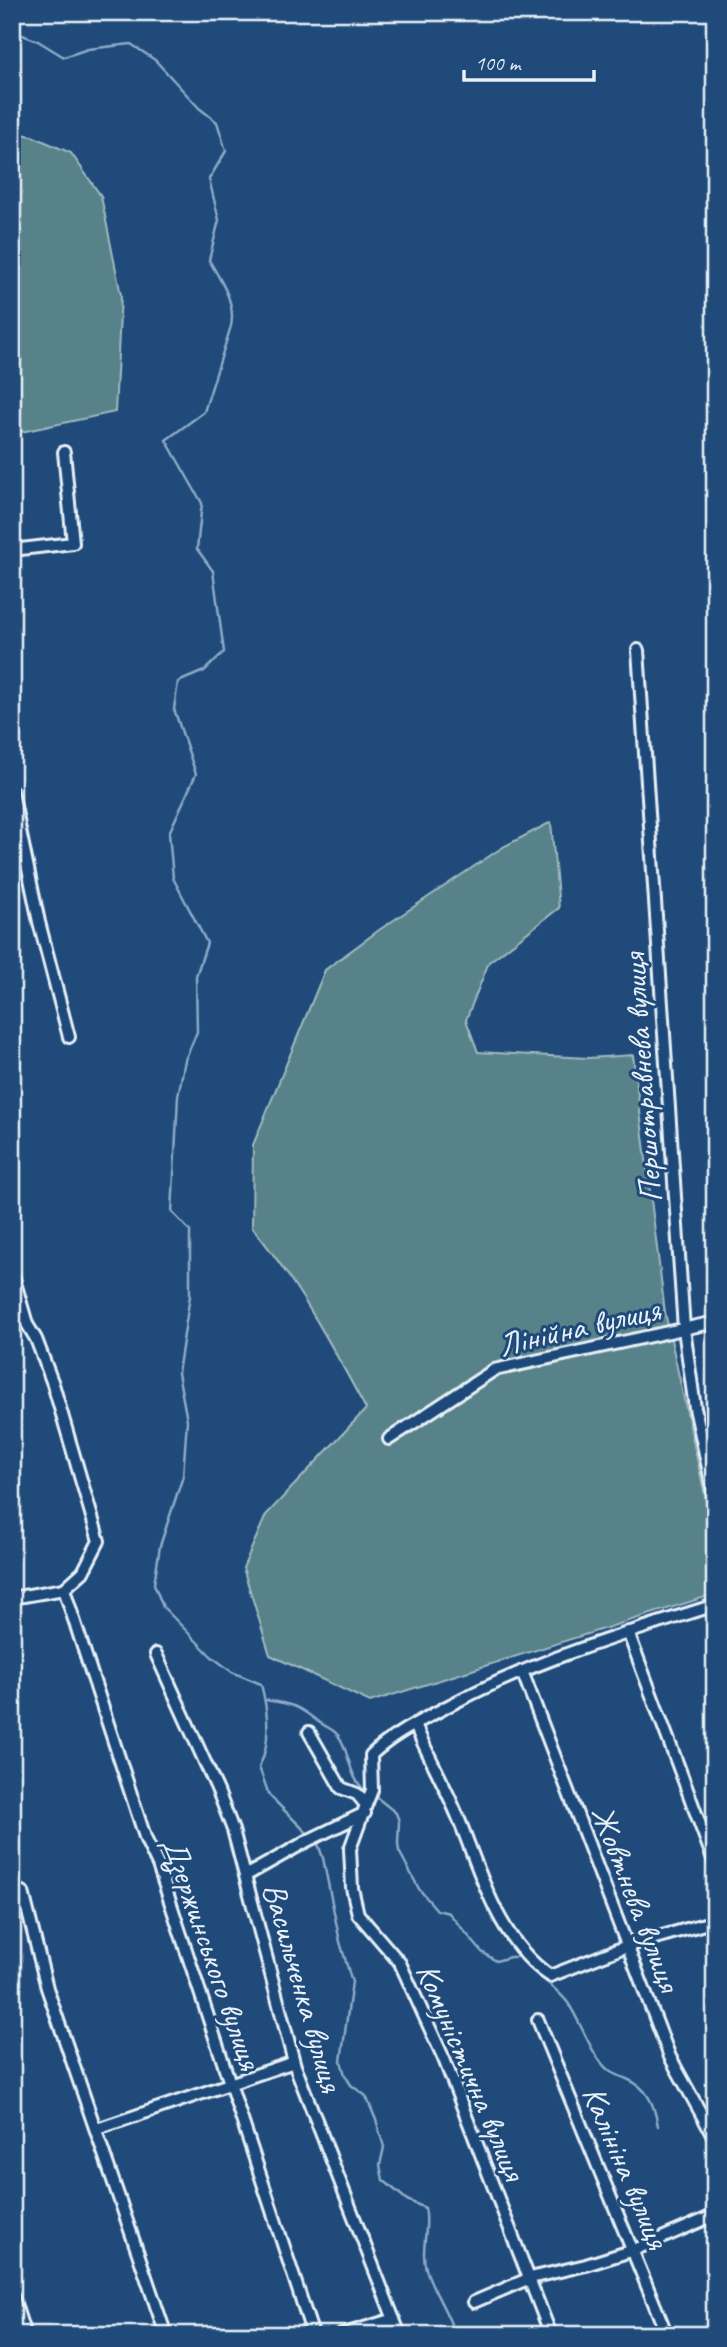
<svg xmlns="http://www.w3.org/2000/svg" width="727" height="2347" viewBox="0 0 727 2347" font-family="Caveat,sans-serif">
<rect width="100%" height="100%" fill="#1f4a7a"/>
<filter id="ink" filterUnits="userSpaceOnUse"><feTurbulence type="fractalNoise" baseFrequency=".0143" numOctaves="2"/><feDisplacementMap in="SourceGraphic" scale="14" xChannelSelector="R" yChannelSelector="G"/><feConvolveMatrix kernelMatrix="1 2 1 2 8 2 1 2 1" color-interpolation-filters="sRGB"/></filter>
<g filter="url(#ink)">
<path fill="#598289" stroke="#a0bac0" stroke-width="2" d="M12,132L32,136L71,153L101,196L121,295L115,412L12,434Z
M551,822L559,908L489,962L466,1020L478,1052L588,1058L633,1055L665,1312L715,1541V1594L370,1702L270,1655L243,1568L266,1515L366,1409C332,1346 298,1283 252,1227L253,1145L325,970L379,930L503,847Z"/>
<g fill="none" stroke-linecap="round" stroke-linejoin="round">
<path stroke="#8eaac7" stroke-width="2.5" d="M12,31L38,41L64,57L88,49L131,44L155,60L199,108L217,122L226,151L209,179L219,220L209,260C221,281 236,302 231,326L204,412L166,440L202,503L197,549L213,571L224,652L204,671L178,682L174,709L196,774L169,833L173,878L207,943L196,976L197,1032L185,1060L178,1096L172,1212L190,1231V1296L178,1373L187,1420L183,1476L160,1546L154,1584L163,1607L211,1656L232,1672L261,1684C268,1711 272,1742 259,1767L269,1795L310,1836
M265,1700C294,1704 298,1706 320,1723C328,1728 337,1731 341,1740C351,1758 349,1781 369,1793
M375,1796L396,1813L399,1821L398,1844L399,1851L419,1889L437,1910L449,1913L482,1952L496,1961L510,1957H523
M315,1841L318,1844L323,1858L340,1942L352,1982L341,2061L345,2075L351,2085L366,2096L376,2120L384,2147L380,2165L383,2180L407,2200L425,2208C430,2227 420,2249 426,2269C433,2292 448,2311 455,2335
M529,1965C541,1980 557,1988 568,2003C582,2024 589,2051 607,2069C612,2074 620,2076 627,2079C648,2088 654,2104 658,2126"/>
<g stroke="#e8f1f8" stroke-width="16">
<path id="minor" d="M12,550L73,543L64,452
M638,650L684,1329L695,1408L715,1500
M12,792L39,922L69,1037
M12,1272L27,1324L36,1339L53,1384L99,1541L83,1572L64,1589L12,1598
M389,1439L494,1370L715,1322
M64,1589L146,1840L158,1865L313,2335
M628,1632L715,1864
M156,1654L218,1791L233,1830L295,2066L400,2335
M522,1671L670,2057L715,2139
M415,1725C429,1758 447,1789 460,1822C482,1877 499,1941 550,1976L627,1946L715,1921
M309,1732L341,1788L357,1794L366,1805L350,1849L352,1888L358,1914L400,1963L444,2059L551,2335
M366,1805L372,1790L371,1755C393,1734 421,1721 448,1706C533,1661 623,1634 715,1605
M245,1876L309,1840L365,1813
M23,1892L47,1988L166,2335
M538,2020L667,2335
M97,2129L294,2062
M12,2295L25,2335
M474,2302L530,2278L586,2265L634,2250L715,2215
M341,2335L394,2319"/>
</g>
<use href="#minor" stroke="#1f4a7a" stroke-width="10"/>
</g>
</g>
<g text-anchor="middle" stroke-width="6" stroke-linejoin="round" paint-order="stroke">
<g font-size="33" fill="#e8f1f8" stroke="#1f4a7a">
<text transform="translate(641 1078) rotate(-94)" y="12">Першотравнева вулиця</text>
<text transform="translate(579 1326) rotate(-13)" y="12">Лінійна вулиця</text>
<text transform="translate(637 1898) rotate(69)" y="12">Жовтнева вулиця</text>
<text transform="translate(213 1953) rotate(71)" y="12">Дзержинського вулиця</text>
<text transform="translate(304 1987) rotate(74)" y="12">Васильченка вулиця</text>
<text transform="translate(472 2071) rotate(67)" y="12">Комуністична вулиця</text>
<text transform="translate(627 2167) rotate(67)" y="12">Калініна вулиця</text>
</g>
</g>
<rect width="727" height="2347" fill="none" stroke="#1f4a7a" stroke-width="42"/>
<rect x="21" y="21" width="685" height="2305" fill="none" stroke="#e8f1f8" stroke-width="2.5" filter="url(#ink)"/>
<path d="M464 70v10h130v-10" fill="none" stroke="#e8f1f8" stroke-width="3.5"/>
<text x="475" y="70" font-size="21" fill="#e8f1f8" stroke="#1f4a7a" stroke-width="5" paint-order="stroke">100 m</text>
</svg>
